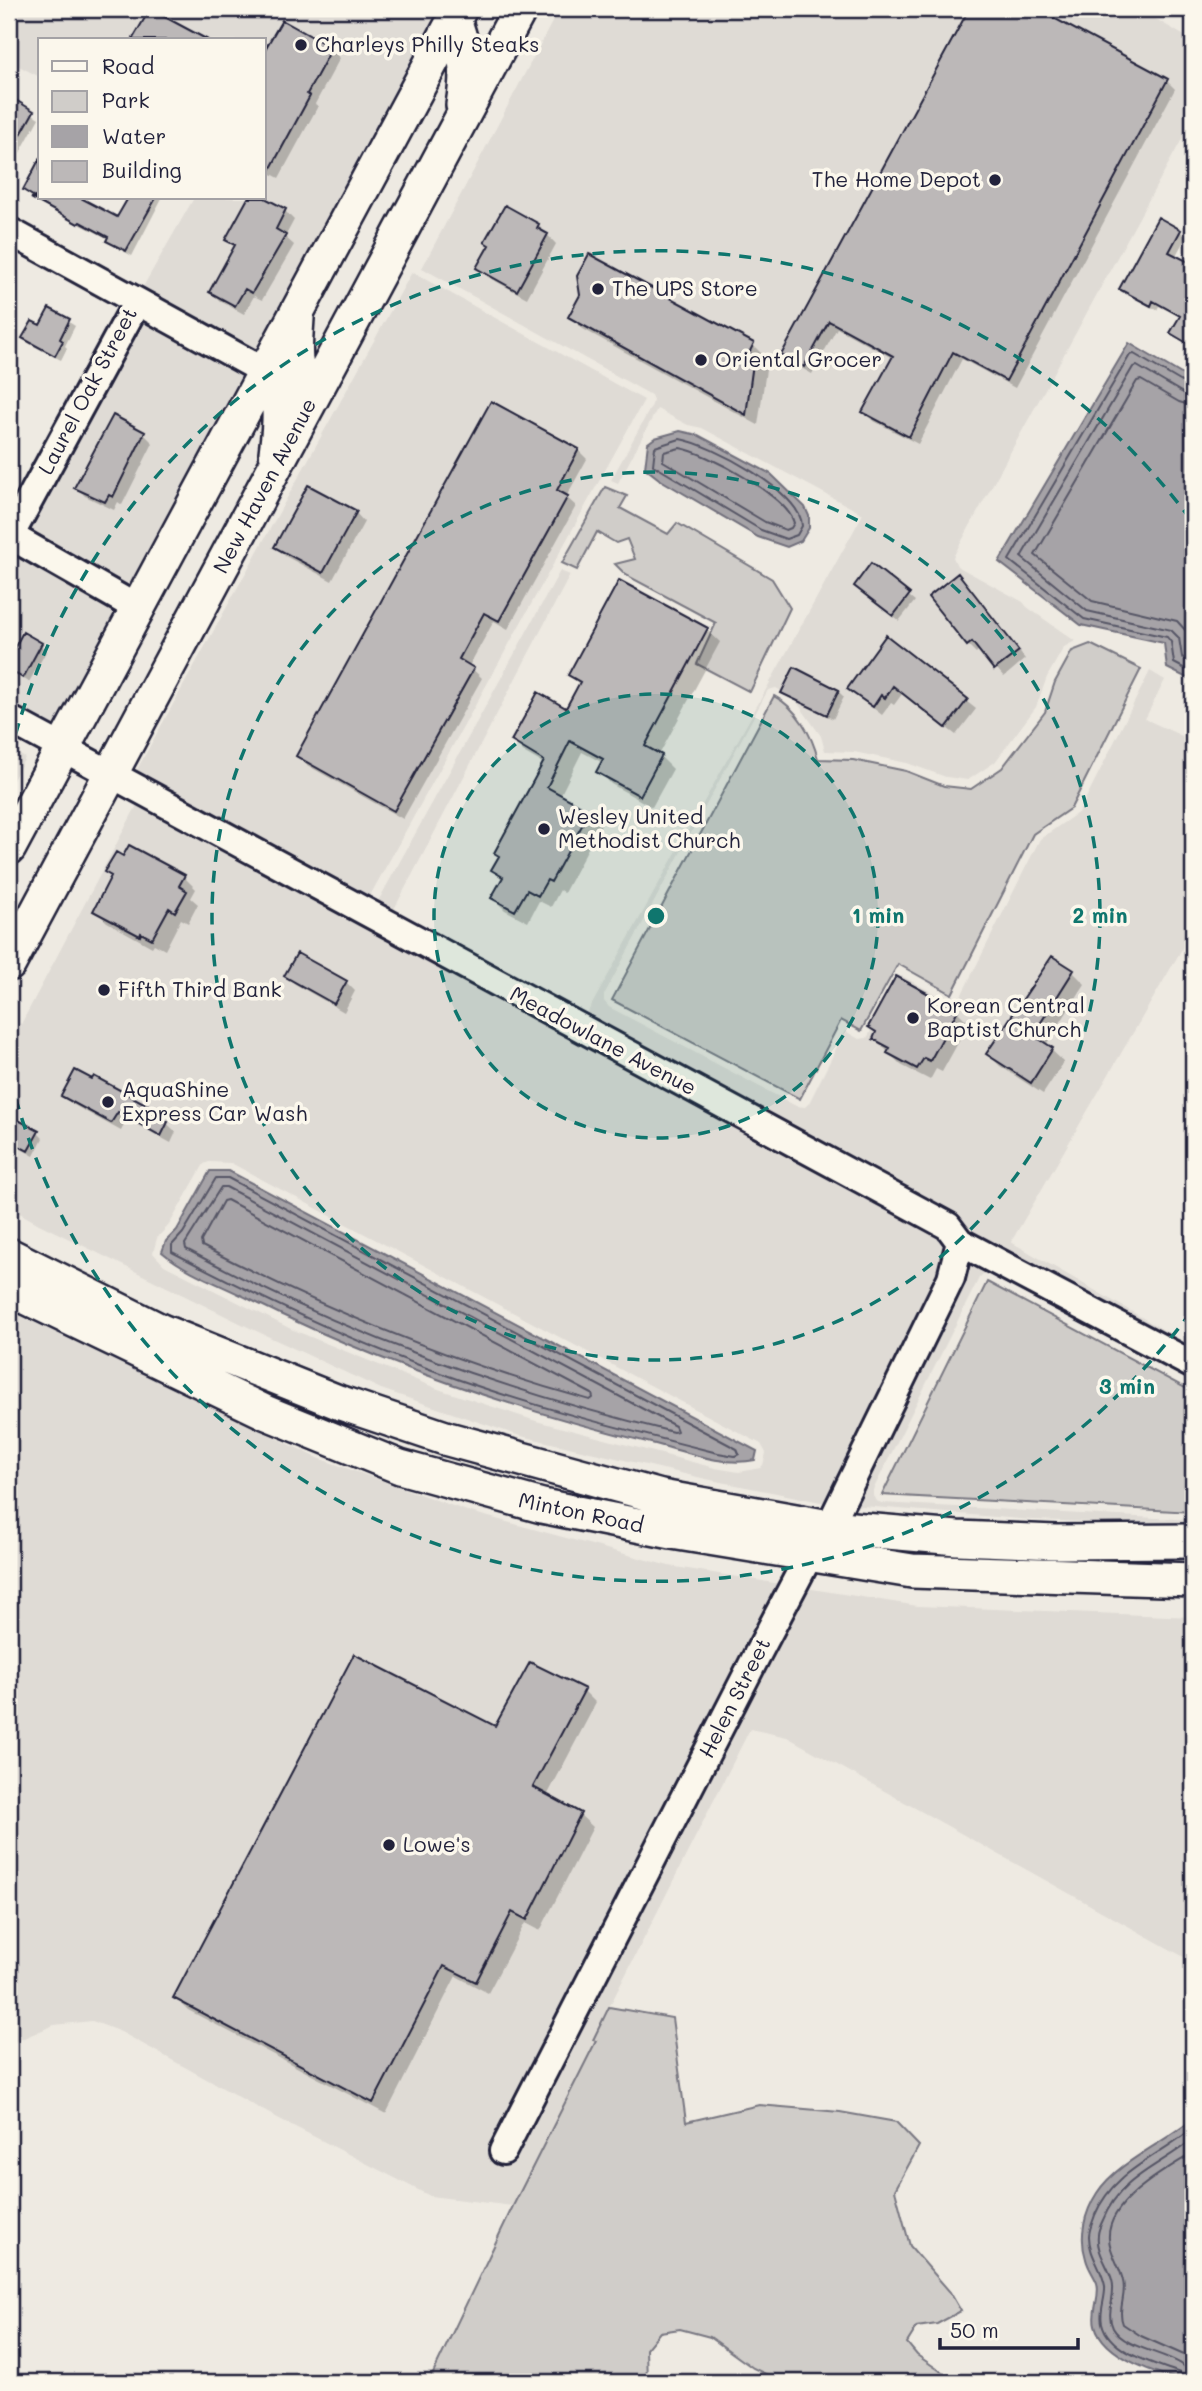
<svg xmlns="http://www.w3.org/2000/svg" width="1202" height="2391" viewBox="0 0 1202 2391" font-family="Mali,sans-serif">
<rect width="100%" height="100%" fill="#eeeae2"/>
<filter id="ink" filterUnits="userSpaceOnUse"><feTurbulence type="fractalNoise" baseFrequency=".0143" numOctaves="2"/><feDisplacementMap in="SourceGraphic" scale="14" xChannelSelector="R" yChannelSelector="G"/><feConvolveMatrix kernelMatrix="1 2 1 2 8 2 1 2 1" color-interpolation-filters="sRGB"/></filter>
<g filter="url(#ink)">
<path fill="#dfdbd5" fill-rule="evenodd" d="M9,9H126L152,22L159,9H441L255,355L140,292L194,198H264V40H40V77L9,61Z
M559,9H1139L1193,41V119L953,557L957,566L1023,602L1027,607L1075,641L1064,647L1047,677L1036,707L995,762L968,780L946,777L907,763L854,752L825,751L821,736L794,698L776,688L768,690L604,995V1001L609,1007L796,1106L805,1107L809,1103L845,1031L859,1039L867,1038L902,976L948,1001L959,1000L1040,839L1079,812L1150,671L1165,680L1145,719L1193,741V930L1011,1242L1193,1347V1382L991,1275L983,1274L979,1278L873,1490V1496L876,1501L882,1503L1193,1520V1525L1031,1520L826,1503L706,1479L517,1435L381,1389L250,1328L39,1224L9,1207V1047L146,788L376,905L560,571L570,575L391,915L585,1017L863,514L702,428L688,425L657,409L618,483L611,480L652,405L653,400L651,395L422,268ZM209,1162L231,1163L761,1444L766,1453L763,1465L760,1468L739,1472L715,1468L536,1421L438,1389L291,1329L164,1265L153,1253L157,1238L169,1225L204,1164Z
M412,272L644,400L367,901L135,773Z
M142,315L246,372L127,592L24,533Z
M9,546L118,609L50,732L9,709Z
M9,748L25,758L9,787Z
M9,1306L166,1385L318,1458L467,1511L669,1566L918,1606L1193,1617V1962L787,1737L750,1729L593,2039L597,2041L513,2206L430,2196L268,2113L121,2032L92,2021L54,2025L10,2044Z"/>
<path fill="#d0cdc9" stroke="#797882" stroke-width="2" d="M605,487L627,496L620,508L668,534L677,523L772,579L790,608L750,692L697,664L716,623L626,575L615,564L635,559L627,539L616,543L597,532L577,570L562,563Z
M1090,644L1141,669L1071,808L1033,834L952,994L898,964L861,1031L841,1020L800,1099L612,1000L774,696C797,708 812,735 818,759L853,760L906,771L944,786L971,789L1002,768L1045,712L1055,682L1072,651Z
M987,1282L1193,1392V1512L882,1495Z
M609,2007L672,2018L686,2122L759,2105L840,2112L896,2122L919,2146L895,2190L910,2246L950,2292L961,2311L937,2324L917,2327L907,2343L917,2355L946,2375L943,2382H782L753,2368L710,2337L680,2329L660,2332L646,2349L647,2382H429L513,2206L596,2041L593,2040Z"/>
<path fill="#a6a3a7" stroke="#716f7c" stroke-width="2" d="M1129,343L1193,381V681L1167,668L1164,643L1081,625L999,562Z
M680,431L698,435L771,474L805,507L809,516V528L801,541L787,547L758,537L659,479L645,468L648,443L655,438Z
M210,1171H229L757,1451L755,1460C722,1467 684,1451 651,1443C513,1409 378,1363 251,1300C222,1285 187,1273 162,1252L166,1241L177,1230Z
M1193,2119V2382H1192C1162,2376 1103,2358 1095,2325C1091,2311 1101,2296 1097,2283C1094,2275 1088,2268 1086,2259C1079,2237 1084,2213 1097,2193C1117,2162 1164,2143 1193,2119Z"/>
<path fill="#0003" d="M971,9H1034L1167,81L1175,89L1015,388L962,359L918,444L872,420L864,412L894,359L837,328L812,374L791,362L783,354Z
M331,50L340,58L315,104L318,106L279,178L264,170Z
M13,101L39,118L9,173V107Z
M34,174L40,177V198H78L118,220L131,198H162L132,256L114,246L109,239L36,202L25,190Z
M250,198H261L285,211L294,220L285,237L294,245L262,300L254,296L244,314L220,301L211,292L236,248L227,240Z
M538,225L556,244L527,298L488,277L479,268Z
M1180,231L1186,237L1175,257L1193,271V347L1173,333L1181,317L1159,306L1157,310L1127,294L1121,288Z
M582,296L753,345L765,357L761,365L766,370L758,425L583,329L570,317Z
M50,310L75,326L65,346L67,348L61,360L30,344L24,338L41,328Z
M114,417L144,434L153,443L122,505L118,502L114,510L85,496L76,487Z
M578,450L587,459L566,497L576,506L508,629L494,621L469,666L482,678L403,819L307,765L298,756Z
M356,513L364,522L332,581L285,556L276,547Z
M871,566L915,601L899,621L862,591Z
M619,583L707,630L720,642L659,755L673,769L652,807L611,784L599,771L603,763L582,752L560,796L589,812L601,824L564,893L560,890L551,907L539,901L528,922L505,910L493,898L503,880L493,870L500,857L496,853L544,764L525,753L513,741L567,710L580,685L570,675Z
M965,583L1025,659L1004,677L980,649L976,653L968,645Z
M24,635L47,650L29,682L9,670V661Z
M886,637L976,709L956,735L902,694L894,705L891,703L882,715L849,689Z
M838,691L844,697L833,719L789,698L783,692Z
M130,847L184,877L196,889L191,898L198,904L188,923L181,919L165,950L154,944L152,947L107,922L95,910L112,878L106,872L124,858Z
M1053,959L1073,972L1085,984L1046,1045L1064,1062L1043,1094L1000,1066L988,1054Z
M286,975L346,982L355,991L344,1012L295,984Z
M957,1011L969,1023L942,1072L936,1069L930,1080L901,1065L875,1039L877,1034L870,1027Z
M63,1095L154,1111L176,1132L171,1143L127,1119L121,1131L72,1104Z
M10,1118L38,1133L43,1138L34,1156L9,1142Z
M531,1664L584,1691L596,1703L547,1796L580,1815L593,1827L540,1931L525,1923L488,1993L456,1976L386,2114L188,2010L175,1997L496,1729Z"/>
<g fill="none" stroke-linecap="round" stroke-linejoin="round">
<path stroke="#575666" stroke-width="2" d="M1193,386L1187,385L1134,354L1130,355L1009,560L1084,619L1167,637L1171,642L1174,663L1193,673
M1193,395L1183,393L1137,366L1133,367L1021,557L1087,611L1171,630L1179,638L1182,657L1193,663
M1193,406L1179,402L1141,380L1137,381L1035,555L1092,601L1177,621L1187,632L1193,652
M680,439C710,444 802,492 802,526L797,535L786,539L761,530L653,465L655,447Z
M680,448C706,452 788,497 794,523L791,528L786,530L765,522L663,461L664,452Z
M216,1178H228L737,1449L739,1454L735,1456L718,1453C626,1430 533,1407 443,1374C350,1341 260,1298 172,1252V1245L183,1233Z
M221,1187H226L675,1426L677,1431L673,1432C500,1390 343,1333 186,1249L185,1244Z
M227,1200L592,1394L593,1398L590,1400C455,1363 326,1310 202,1246L201,1241L223,1201Z
M1193,2153C1166,2169 1106,2202 1109,2239C1110,2254 1120,2266 1123,2281C1127,2295 1117,2309 1123,2324L1141,2336L1193,2359
M1184,2382L1180,2373C1156,2364 1109,2353 1102,2323C1099,2311 1106,2298 1105,2286C1102,2268 1089,2256 1089,2236C1089,2229 1093,2222 1095,2215C1113,2171 1158,2157 1193,2128
M1193,2382C1192,2352 1128,2355 1113,2328C1105,2312 1117,2296 1112,2280C1108,2265 1096,2252 1098,2235C1098,2230 1101,2224 1103,2220C1120,2177 1160,2166 1193,2139"/>
</g>
<path fill="#bcb8b8" stroke="#22223b" stroke-width="2" d="M150,9L208,40H132Z
M969,9H1037L1168,79L1006,381L953,352L909,437L862,412L893,356L829,321L804,367L781,355Z
M282,20L332,48L307,94L310,96L264,181V51Z
M9,96L34,111L9,156Z
M40,158V198H81L117,217L128,198H156L126,251L106,241L108,237L80,222L78,224L31,198H36L23,190Z
M248,198H265L286,209L276,229L286,235L252,293L245,289L235,306L209,292L235,245L225,240Z
M505,205L539,224L537,228L548,234L517,291L476,268L489,245L484,242Z
M1158,217L1181,230L1169,252L1193,264V343L1189,340L1187,343L1170,333L1180,316L1153,301L1151,306L1119,289Z
M589,254L754,343L749,353L754,356L746,415L568,317L580,295L577,276Z
M49,308L70,319L60,339L63,341L55,356L22,338L32,321L40,325Z
M491,401L579,449L557,490L568,496L499,621L484,613L459,659L474,668L394,811L296,756Z
M113,415L145,432L113,497L109,495L105,502L74,488Z
M308,485L357,511L323,573L274,547Z
M871,563L910,594L893,616L854,586Z
M958,573L1019,651L994,670L972,642L967,646L928,597Z
M619,580L708,628L645,746L662,755L640,796L596,772L603,759L570,741L547,787L590,811L551,882L547,880L538,896L527,890L515,911L491,898L503,877L491,870L499,856L494,853L544,761L511,741L538,692L566,708L580,682L568,675Z
M23,632L42,643L23,678L9,670V658Z
M886,635L968,699L946,728L893,686L885,698L881,695L873,707L847,689Z
M794,667L839,690L827,715L781,693Z
M129,845L185,875L179,886L187,891L175,912L169,908L152,939L141,933L140,936L93,911L111,876L104,872L116,852L123,856Z
M297,953L347,981L334,1004L284,976Z
M1052,956L1074,970L1033,1035L1053,1048L1031,1083L986,1054Z
M896,976L958,1010L930,1061L924,1058L917,1069L887,1053L890,1048L873,1039L876,1032L868,1027Z
M75,1070L92,1079L94,1076L155,1109L153,1113L168,1122L161,1136L118,1112L111,1123L61,1096Z
M9,1115L39,1131L28,1151L9,1141Z
M354,1654L495,1726L530,1662L585,1689L533,1787L581,1813L527,1920L512,1912L476,1982L444,1966L373,2103L173,1998Z"/>
<g fill="none" stroke-linecap="round" stroke-linejoin="round">
<g stroke="#22223b" stroke-width="32">
<path id="minor" d="M9,231L264,371
M9,535L137,608
M10,536L137,302
M9,719L948,1226L960,1242L1193,1365
M503,2151L756,1657L810,1554L829,1527L951,1278L960,1242"/>
</g>
<g stroke="#22223b" stroke-width="38">
<path id="major" d="M454,19C466,54 469,69 463,105
M297,318C295,354 291,366 312,398
M264,371C284,401 280,418 276,453
M9,848L460,9
M9,964L520,9
M9,1255L161,1331L338,1402L448,1439L661,1497L829,1527L957,1538L1056,1542L1193,1541
M9,1289L267,1413L400,1467L542,1506L672,1532L912,1571L1193,1580"/>
</g>
<use href="#minor" stroke="#fbf7ec" stroke-width="26"/>
<use href="#major" stroke="#fbf7ec" stroke-width="33"/>
</g>
</g>
<circle cx="656" cy="916" r="222" fill="#0f766e" fill-opacity=".12"/>
<g fill="none" stroke="#0f766e" stroke-width="3.5" stroke-dasharray="12 9">
<circle cx="656" cy="916" r="222"/>
<circle cx="656" cy="916" r="444"/>
<path d="M1191 1312A666 666 0 0 1 10 1077M10 755A666 666 0 0 1 1191 520"/>
</g>
<g fill="#22223b" stroke="#fbf7ec" stroke-width="2.5">
<circle cx="301" cy="45" r="7"/>
<circle cx="995" cy="180" r="7"/>
<circle cx="598" cy="289" r="7"/>
<circle cx="701" cy="360" r="7"/>
<circle cx="544" cy="829" r="7"/>
<circle cx="104" cy="990" r="7"/>
<circle cx="913" cy="1018" r="7"/>
<circle cx="108" cy="1102" r="7"/>
<circle cx="389" cy="1845" r="7"/>
</g>
<g text-anchor="middle" stroke-width="7" stroke-linejoin="round" paint-order="stroke">
<g font-size="21" fill="#22223b" stroke="#fbf7ec" text-anchor="start">
<text x="315" y="52">Charleys Philly Steaks</text>
<text x="981" y="187" text-anchor="end">The Home Depot</text>
<text x="612" y="296">The UPS Store</text>
<text x="715" y="367">Oriental Grocer</text>
<text x="558" y="824">Wesley United<tspan x="558" dy="24">Methodist Church</tspan></text>
<text x="118" y="997">Fifth Third Bank</text>
<text x="927" y="1013">Korean Central<tspan x="927" dy="24">Baptist Church</tspan></text>
<text x="122" y="1097">AquaShine<tspan x="122" dy="24">Express Car Wash</tspan></text>
<text x="403" y="1852">Lowe's</text>
</g>
<g font-size="21" fill="#22223b" stroke="#fbf7ec">
<text transform="translate(88 391) rotate(-62)" y="7">Laurel Oak Street</text>
<text transform="translate(265 486) rotate(-62)" y="7">New Haven Avenue</text>
<text transform="translate(603 1041) rotate(28)" y="7">Meadowlane Avenue</text>
<text transform="translate(581 1513) rotate(12)" y="7">Minton Road</text>
<text transform="translate(735 1698) rotate(-63)" y="7">Helen Street</text>
</g>
</g>
<circle cx="656" cy="916" r="10" fill="#0f766e" stroke="#fbf7ec" stroke-width="3.5"/>
<g font-size="21" text-anchor="middle" font-weight="bold" fill="#0f766e" stroke="#fbf7ec" stroke-width="7" stroke-linejoin="round" paint-order="stroke">
<text x="878" y="923">1 min</text>
<text x="1100" y="923">2 min</text>
<text x="1127" y="1394">3 min</text>
</g>
<rect width="1202" height="2391" fill="none" stroke="#fbf7ec" stroke-width="35"/>
<rect x="18" y="18" width="1167" height="2356" fill="none" stroke="#22223b" stroke-width="2.5" filter="url(#ink)"/>
<rect x="38" y="38" width="228" height="161" fill="#fbf7ec" stroke="#a4a2a5" stroke-width="2"/>
<rect x="52" y="61" width="35" height="10" fill="#fbf7ec" stroke="#a4a2a5" stroke-width="2"/>
<text x="102" y="74" font-size="21" fill="#22223b">Road</text>
<rect x="52" y="91" width="35" height="21" fill="#d0cdc9" stroke="#a4a2a5" stroke-width="2"/>
<text x="102" y="108" font-size="21" fill="#22223b">Park</text>
<rect x="52" y="126" width="35" height="21" fill="#a6a3a7" stroke="#a4a2a5" stroke-width="2"/>
<text x="102" y="144" font-size="21" fill="#22223b">Water</text>
<rect x="52" y="161" width="35" height="21" fill="#bcb8b8" stroke="#a4a2a5" stroke-width="2"/>
<text x="102" y="178" font-size="21" fill="#22223b">Building</text>
<path d="M940 2338v10h138v-10" fill="none" stroke="#22223b" stroke-width="3.5"/>
<text x="950" y="2338" font-size="21" fill="#22223b" stroke="#fbf7ec" stroke-width="5" paint-order="stroke">50 m</text>
</svg>
